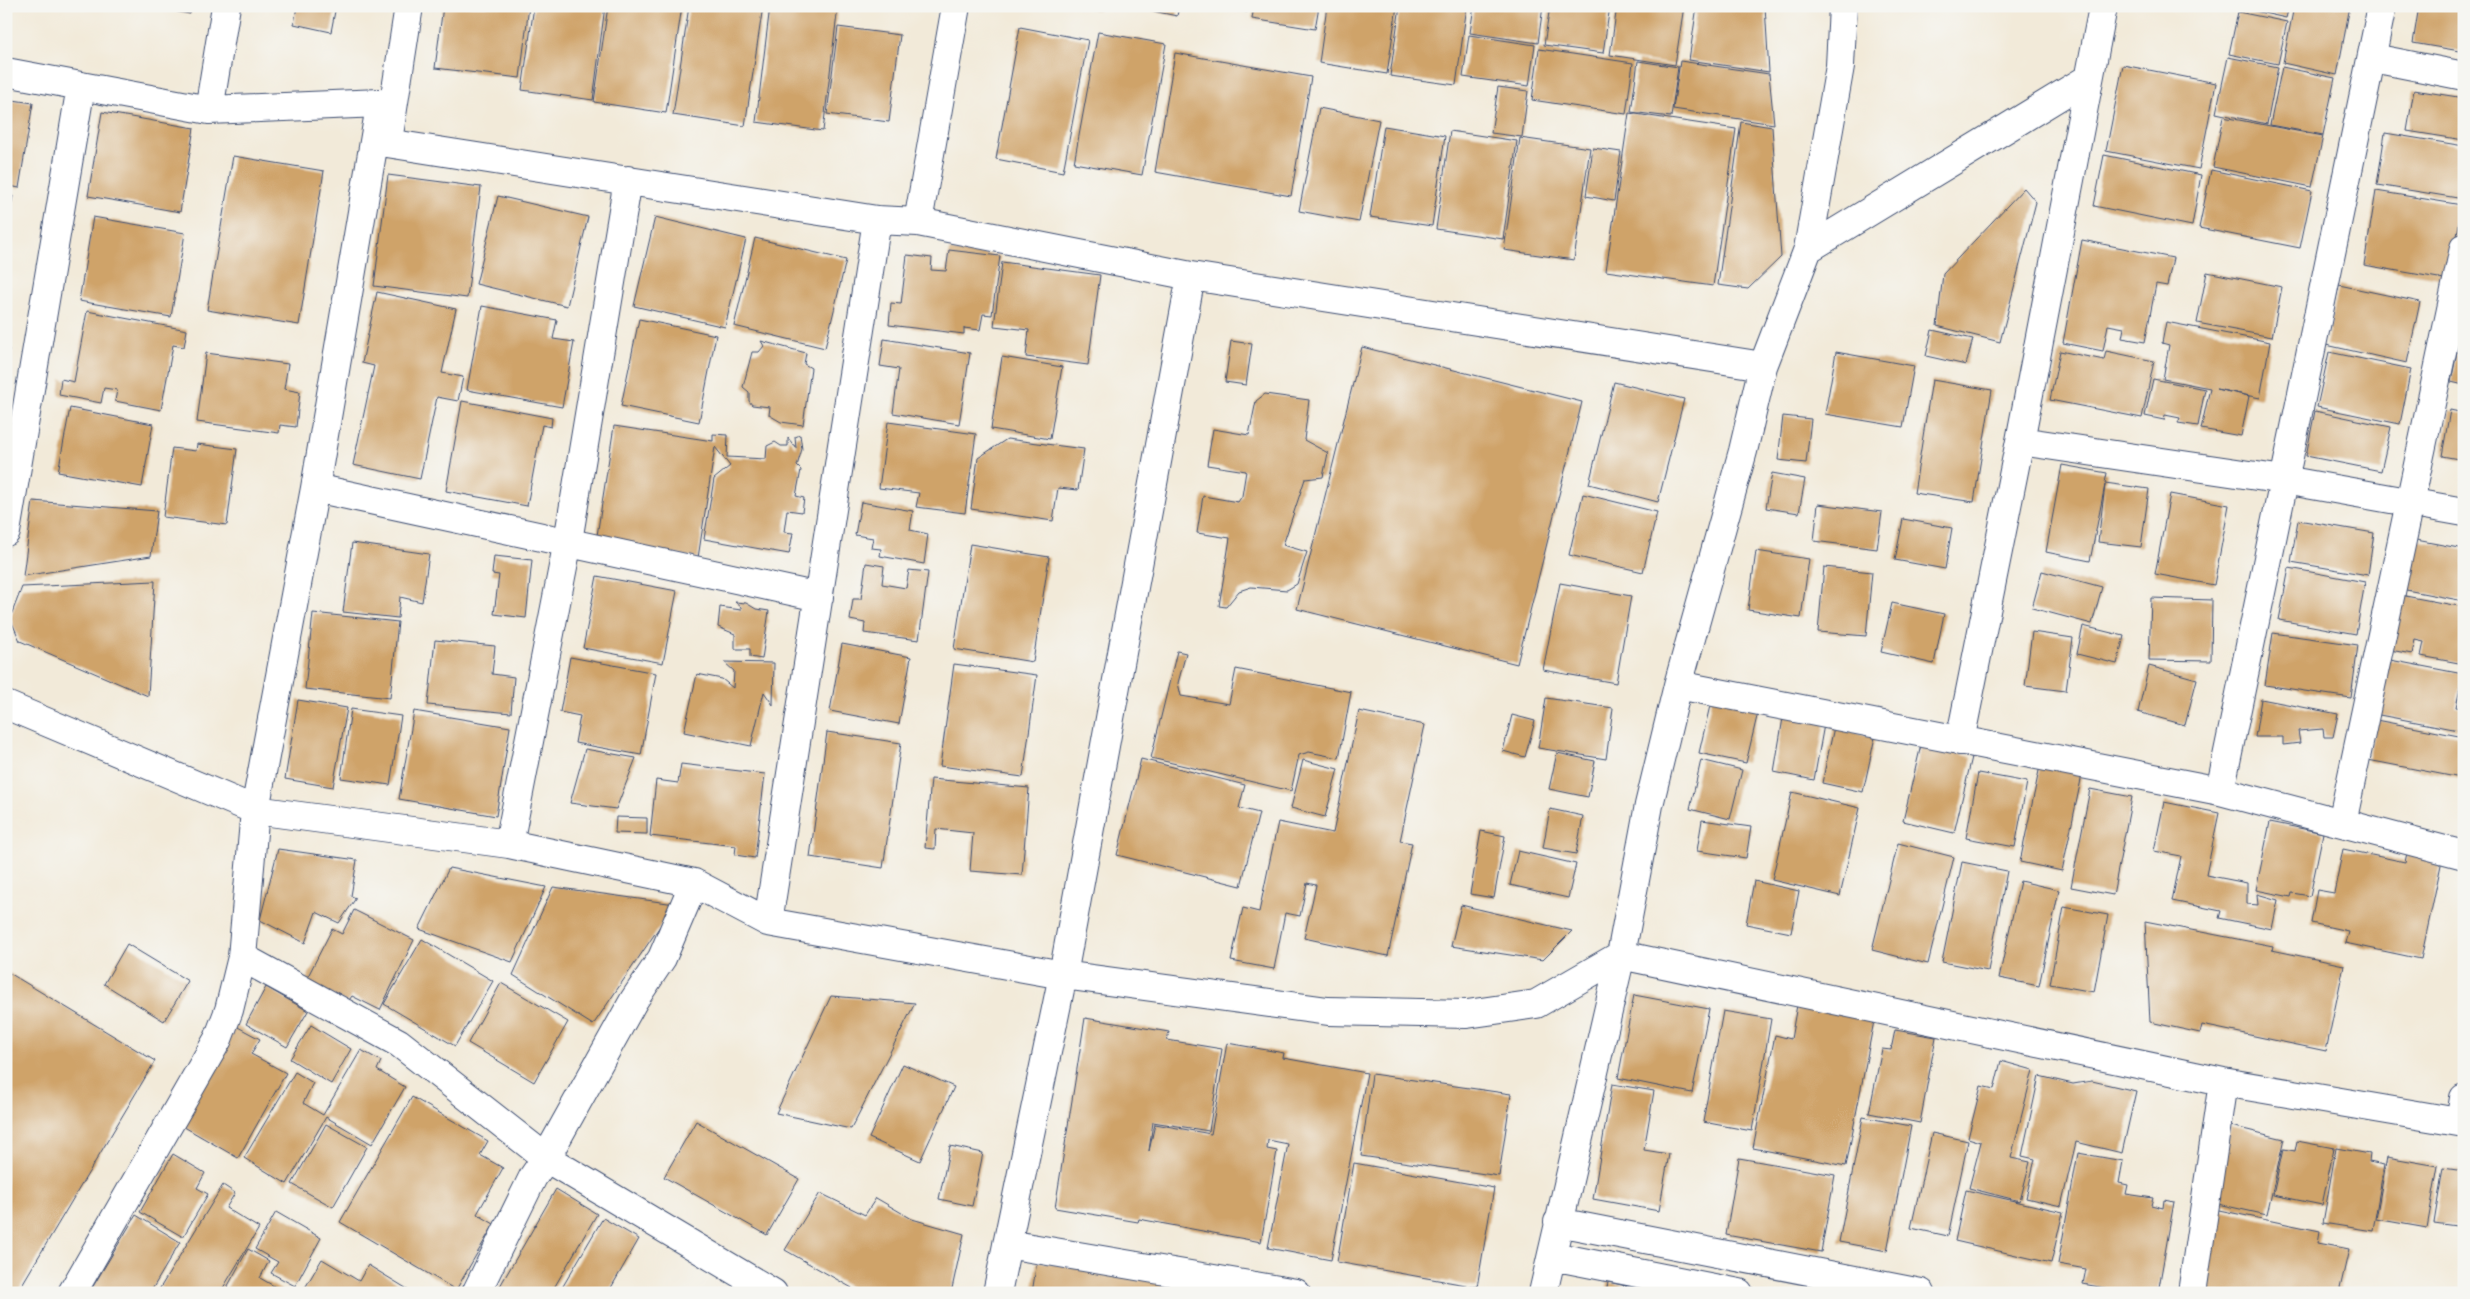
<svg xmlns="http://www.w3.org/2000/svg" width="2470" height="1299" viewBox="0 0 2470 1299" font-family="Kalam,sans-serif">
<rect width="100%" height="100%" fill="#f6f6f2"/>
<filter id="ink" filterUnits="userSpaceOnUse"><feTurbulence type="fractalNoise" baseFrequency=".02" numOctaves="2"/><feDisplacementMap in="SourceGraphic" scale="10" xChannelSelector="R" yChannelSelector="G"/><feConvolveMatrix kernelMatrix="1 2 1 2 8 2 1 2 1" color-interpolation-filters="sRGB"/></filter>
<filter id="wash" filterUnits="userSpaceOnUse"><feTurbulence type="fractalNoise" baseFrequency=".0096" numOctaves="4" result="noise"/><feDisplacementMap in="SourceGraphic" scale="20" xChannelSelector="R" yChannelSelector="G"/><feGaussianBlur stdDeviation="1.12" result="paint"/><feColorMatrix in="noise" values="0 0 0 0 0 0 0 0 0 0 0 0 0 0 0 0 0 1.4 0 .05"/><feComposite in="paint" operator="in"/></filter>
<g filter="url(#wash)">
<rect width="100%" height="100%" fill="#f2ead9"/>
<g id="blocks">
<path fill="#cfa369" d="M146,6H191L190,14Z
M297,6H336L331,32L294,24Z
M443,6H529L520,78L435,68Z
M534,6H605L593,100L522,90Z
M608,6H682L666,113L594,102Z
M689,6H763L745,126L673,115Z
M770,6H838L823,131L756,122Z
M1080,6H1100L1099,11Z
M1129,6H1179L1177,16Z
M1219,6H1248L1247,12Z
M1254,6H1319L1315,29L1252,19Z
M1327,6H1397L1387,74L1319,63Z
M1400,6H1467L1456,85L1390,76Z
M1474,6H1543L1538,43L1470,33Z
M1550,6H1610L1603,53L1544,45Z
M1617,6H1684L1675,65L1610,55Z
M1697,6H1765L1769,72L1689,60Z
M2242,6H2289L2286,18L2241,8Z
M2294,6H2350L2337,75L2283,63Z
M2419,6H2464V26L2460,51L2413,43Z
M2238,12L2287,22L2278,64L2229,54Z
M838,27L900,35L889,122L827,114Z
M1020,27L1088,40L1063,172L996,159Z
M1098,32L1166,44L1142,175L1074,163Z
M1469,35L1535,45L1529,86L1463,77Z
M1539,49L1633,63L1626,114L1532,100Z
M1175,53L1311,77L1291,196L1155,172Z
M2228,57L2278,67L2267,124L2216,113Z
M1638,61L1678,67L1671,117L1631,112Z
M1680,61L1769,74L1774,124L1673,109Z
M2123,65L2216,83L2199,169L2106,151Z
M2282,67L2335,78L2323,135L2270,125Z
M1498,87L1528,91L1522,137L1491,133Z
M2414,90L2464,98V140L2407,131Z
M6,99L33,103L19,188L6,185Z
M1319,108L1379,120L1359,222L1299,211Z
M102,112L194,128L180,212L88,196Z
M1629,113L1736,129L1713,286L1606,271Z
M2223,117L2323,136L2312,187L2213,167Z
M1741,122L1772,127L1781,257L1748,289L1718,285Z
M1384,126L1445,136L1432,226L1370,217Z
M1450,131L1517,141L1503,239L1436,229Z
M2385,133L2464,146V199L2377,185Z
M1520,138L1590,148L1574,260L1504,250Z
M1593,148L1621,152L1614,201L1586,196Z
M2104,155L2201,175L2192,226L2094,206Z
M233,156L324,171L299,325L207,310Z
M2211,170L2312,191L2300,248L2199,228Z
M388,175L481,187L467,298L374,286Z
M2024,188L2036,202L2000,342L1937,326L1943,274Z
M2376,191L2462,205L2450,280L2364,265Z
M6,195L13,196L7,229H6Z
M498,196L588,217L567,306L476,284Z
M93,217L185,233L171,317L79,301Z
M655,217L746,239L725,327L634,306Z
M755,238L846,260L825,348L734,326Z
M2082,240L2173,258L2167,286L2156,284L2145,342L2122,338L2124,328L2108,325L2103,351L2063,343Z
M949,250L1000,256L992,315L983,314L980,330L964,328V334L889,325L891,303L901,304L907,255L932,258L931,270L946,271Z
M1002,262L1100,275L1088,365L1026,357L1029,330L994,326Z
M2207,272L2282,287L2272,337L2197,323Z
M2339,285L2420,302L2407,363L2326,345Z
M377,292L456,309L442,373L463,377L458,401L437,397L420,479L353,465L374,366L362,363Z
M482,306L557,320L553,339L574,342L562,407L467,390Z
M87,311L187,330L184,347L173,345L161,410L115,401L117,390L104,388L101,403L59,395L61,379L74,382Z
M639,319L716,335L699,422L621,406Z
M2166,322L2270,342L2260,398L2216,389L2249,396L2241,436L2201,429L2210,388L2163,379L2169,345L2162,343Z
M1932,330L1973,339L1966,365L1926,356Z
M884,339L970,353L959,424L893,413L899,369L880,366Z
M761,341L806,353L804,364L811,368L803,425L781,422L769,415L770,407L752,405L749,401V392L743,387L752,352H759L764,346Z
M1231,341L1252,344L1246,385L1225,382Z
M6,342L9,350L6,357Z
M1362,347L1582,402L1517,664L1297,609Z
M2060,351L2104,360L2106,351L2154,361L2142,418L2050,400Z
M1836,352L1914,366L1903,427L1825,414Z
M2329,352L2411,369L2400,424L2317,407Z
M2457,352L2464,353V385L2451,382Z
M206,353L288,364L284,389L300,392L296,427L280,425L279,433L197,422Z
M1002,357L1062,367L1050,439L991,429Z
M2153,379L2205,389L2198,426L2178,423L2180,418L2165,415L2164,420L2145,416Z
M1932,380L1992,390L1974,502L1914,493Z
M1614,382L1684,399L1658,502L1589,484Z
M1265,394L1309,400L1304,440L1328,453L1323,477L1305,479L1283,545L1307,552L1297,584L1287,590L1251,587L1239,591L1226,607L1219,606L1230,538L1197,533L1203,496L1238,502L1242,496L1246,471L1207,465L1213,429L1249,435L1256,401Z
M462,401L552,418L551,427L542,425L527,506L446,491Z
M70,408L153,424L142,487L58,472Z
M2450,410L2464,413V460L2442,456Z
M2315,411L2391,427L2381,471L2306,456Z
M1783,416L1811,419L1806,463L1778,460Z
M888,422L976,434L965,513L916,507L919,493L879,488Z
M614,426L713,441V434L728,435L727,457L766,459L767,446L775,442L781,446H788V438L796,448L795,437L800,435L802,449L797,466L801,470L796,496L804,498L802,512L787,510L784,532L793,533L789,554L704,539L714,479L730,466L715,447L698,558L596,542Z
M1007,439L1084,449L1078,490L1058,488L1053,521L971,509L978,458Z
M197,444L237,449L227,525L163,517L172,448L196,451Z
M2062,465L2107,473L2105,483L2149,489L2141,547L2098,542L2105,485L2090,561L2046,552Z
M1772,473L1805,479L1799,513L1766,508Z
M1583,494L1657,512L1643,572L1569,555Z
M2170,494L2229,505L2214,585L2155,574Z
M33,501L157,511L151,556L23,576Z
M861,502L913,511L910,530L928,534L924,564L880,556L881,549L871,548L873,538L855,535Z
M1818,504L1882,512L1877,549L1814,541Z
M1903,519L1952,528L1945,569L1895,560Z
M2298,520L2374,533L2368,575L2291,562Z
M2411,539L2464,549V601L2401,589Z
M352,543L429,554L422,602L400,597L398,618L343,612Z
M970,544L1049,557L1033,662L954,649Z
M1756,551L1809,559L1801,618L1748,610Z
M494,556L532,560L526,618L494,614L499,575L492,574Z
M866,563L884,566L882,584L906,588L909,570L928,572L919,640L864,633L865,623L850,620L853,599H861Z
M1824,567L1872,572L1866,636L1818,632Z
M2289,568L2365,582L2356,634L2279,620Z
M2042,571L2102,587L2092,624L2032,608Z
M597,576L677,591L663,663L583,648Z
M155,581L148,696L20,641L10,618L22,587Z
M1560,583L1631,596L1616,683L1543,670Z
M2400,595L2464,607V664L2421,656L2424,642L2415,640L2412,654L2390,650Z
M2151,598L2212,600L2211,661L2149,660Z
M735,602L746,603L756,609L769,611L762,659L750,657V649H735V634L718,627L720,607L741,610V607Z
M1892,603L1944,614L1934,664L1881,652Z
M313,613L398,622L390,698L305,689Z
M2083,626L2124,636L2117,664L2077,654Z
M2032,632L2073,638L2066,691L2025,686Z
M2273,633L2358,645L2351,698L2265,685Z
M435,640L495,646L492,674L514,677L511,713L428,705Z
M842,644L911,657L899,724L830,711Z
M1177,651L1186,653L1178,683L1181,696L1229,704L1236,669L1351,692L1339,758L1309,752L1299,755L1291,791L1151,758Z
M570,657L656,673L641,755L575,743L580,716L560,712Z
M2385,659L2463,674L2456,707L2464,708V731L2374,714Z
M724,662L774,663L773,705L764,692L751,746L684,732L697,674L722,679L733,688L734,671Z
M954,664L1037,675L1023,777L940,766Z
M2149,666L2197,679L2185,725L2138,712Z
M1712,697L1759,708L1746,763L1699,753Z
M1546,698L1613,708L1606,759L1538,748Z
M2261,699L2338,714L2333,737H2324L2323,729L2298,731L2300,743L2283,745V737H2255Z
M298,700L347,708L333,787L285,779Z
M351,709L401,716L390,785L341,778Z
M414,711L510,727L496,816L399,799Z
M1359,711L1425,725L1400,841L1412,843L1388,956L1304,938L1316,885L1307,883L1300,916L1285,913L1274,969L1231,961L1243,908L1259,912L1278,822L1333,833Z
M1784,712L1825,719L1814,780L1774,772Z
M1512,715L1535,721L1525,757L1503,751Z
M2376,720L2464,737L2461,778L2368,760Z
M1834,727L1875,737L1863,792L1822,783Z
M827,732L901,743L883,868L810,857Z
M1921,745L1972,757L1954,833L1903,821Z
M585,749L636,758L616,809L570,803Z
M1557,753L1595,761L1588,797L1549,789Z
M1141,759L1245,785L1239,808L1259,813L1241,886L1117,855Z
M1303,760L1338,769L1325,817L1291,808Z
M1701,760L1742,770L1730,819L1690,809Z
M2041,761L2083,770L2062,871L2020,862Z
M681,764L765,774L755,858L735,855L736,846L650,836L656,780L678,783Z
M1978,773L2027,782L2015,847L1966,838Z
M931,779L1029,788L1022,875L970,871L973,833L936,829L935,849L925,848Z
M2090,789L2132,797L2113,895L2071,887Z
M1792,792L1860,808L1840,896L1772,880Z
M2164,802L2219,813L2206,875L2247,883V904L2258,905L2257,894L2278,900L2272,929L2219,918L2221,911L2172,901L2181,856L2154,851Z
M1550,809L1583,816L1576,854L1543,848Z
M616,817L647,818V834L615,833Z
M1702,820L1751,827L1746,858L1697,851Z
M2270,822L2323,833L2310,896L2292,893L2291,897L2256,890Z
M1481,831L1505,836L1494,898L1470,894Z
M1898,843L1954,857L1928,964L1872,950Z
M278,849L357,860L351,896L356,898L339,923L316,912L305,943L260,920Z
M2343,849L2405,862L2407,853L2442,860L2421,959L2345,943L2348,931L2311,923L2317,890L2334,893Z
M1518,851L1576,864L1568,898L1510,885Z
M1962,862L2007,871L1988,971L1942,962Z
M449,868L546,887L512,962L419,929Z
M1754,881L1799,891L1791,933L1746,924Z
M2020,881L2059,890L2039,986L1999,978Z
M553,887L675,904L593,1025L513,975Z
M1461,905L1572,931L1543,960L1451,946Z
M2064,907L2108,915L2094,992L2050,984Z
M354,910L414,940L380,1010L352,996L347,1003L305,982L332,929L342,934Z
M2145,921L2273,946L2272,950L2344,965L2326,1051L2202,1025L2200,1033L2150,1022Z
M422,939L493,981L455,1046L384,1004Z
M127,944L188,981L164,1021L104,984Z
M6,971L155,1061L17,1293H6Z
M501,983L568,1022L534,1082L468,1043Z
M266,987L308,1011L287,1047L246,1024Z
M1634,995L1709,1009L1692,1093L1618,1078Z
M831,996L915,1003L851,1129L776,1113Z
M1797,1005L1874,1021L1846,1166L1753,1148L1775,1035L1791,1039Z
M1723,1011L1771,1019L1752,1131L1703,1122Z
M1085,1018L1169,1032L1167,1040L1222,1049L1209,1131L1153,1122L1149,1151L1155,1124L1211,1134L1227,1043L1284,1053L1283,1058L1367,1073L1331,1260L1268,1248L1288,1144L1268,1140L1267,1149L1277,1151L1261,1242L1139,1219L1138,1222L1055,1208Z
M234,1025L260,1039L251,1054L286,1073L238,1158L179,1124Z
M311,1025L351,1049L331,1084L290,1059Z
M1895,1030L1936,1037L1920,1123L1869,1113L1882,1049L1891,1050Z
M361,1050L381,1061L377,1070L405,1087L372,1144L326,1117L287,1184L244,1158L295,1072L313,1083L303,1103L323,1115Z
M2001,1061L2033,1070L2011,1158L2030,1162L2020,1201L1969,1188L1981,1142L1968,1138L1981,1086L1994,1089Z
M903,1064L954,1087L920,1161L869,1138Z
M1372,1074L1511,1094L1499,1176L1361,1156Z
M2039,1076L2073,1084L2092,1081L2136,1091L2122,1153L2076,1142L2061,1206L2026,1198L2035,1159L2022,1156Z
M1612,1084L1654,1091L1644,1150L1669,1154L1659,1211L1593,1199Z
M412,1097L488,1141L480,1155L503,1168L477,1214L494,1224L456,1290L340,1222Z
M1863,1117L1911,1126L1887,1251L1839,1242Z
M696,1121L799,1179L767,1235L664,1177Z
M326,1124L367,1147L333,1207L292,1184Z
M2231,1126L2284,1139L2267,1215L2213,1203Z
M1932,1133L1968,1141L1948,1236L1911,1228Z
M2297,1141L2334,1148L2322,1205L2273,1195L2283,1149L2295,1151Z
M950,1146L983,1153L972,1206L939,1199Z
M2336,1148L2370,1154L2369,1162L2384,1165L2373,1231L2323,1223Z
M2078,1153L2123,1161L2119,1183L2128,1185L2126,1194L2153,1198L2151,1205L2163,1208L2164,1200L2174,1202L2158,1293H2131L2083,1284L2086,1269L2058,1264Z
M173,1154L205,1173L197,1188L208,1194L183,1237L140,1212Z
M2387,1157L2438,1166L2427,1228L2376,1219Z
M1739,1158L1835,1175L1821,1252L1726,1235Z
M1354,1163L1494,1188L1477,1287L1337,1262Z
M2443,1168L2464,1171V1227L2434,1223Z
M223,1185L235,1193L226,1208L259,1228L220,1293H157Z
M556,1189L597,1214L551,1293H496Z
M1966,1190L2063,1212L2051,1263L1955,1241Z
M820,1193L865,1215L876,1198L912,1219L964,1234L951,1293H850L852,1288L785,1250Z
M2214,1209L2320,1231L2318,1243L2349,1249L2339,1293H2196Z
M276,1212L321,1238L295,1286L271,1273L278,1262L255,1249Z
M136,1215L180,1242L150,1293H129L121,1288L118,1293H89Z
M603,1218L639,1239L608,1293H559Z
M248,1249L269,1261L260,1278L286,1293H224Z
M322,1259L359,1281L368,1265L414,1293H302Z
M1037,1261L1177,1285L1176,1293H1032Z
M1608,1282L1653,1292V1293H1606Z"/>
</g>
</g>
<g filter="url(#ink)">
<use href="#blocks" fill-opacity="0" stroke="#3b4b70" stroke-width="1"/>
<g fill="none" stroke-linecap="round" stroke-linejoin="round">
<g stroke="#3b4b70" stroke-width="30">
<path id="minor" d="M2373,58L2464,76
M6,72L209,110L380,103L387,143L877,220L918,222L1191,276L1763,366
M209,110L226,6
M390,128L409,6
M918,222L956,6
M1808,249L2089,78
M2020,441L2284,480L2464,512
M315,488L819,597
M6,532L81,86
M1678,685L2220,791L2464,855
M6,705L255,810L315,488L378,118
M1960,741L2020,441L2103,7
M2220,791L2382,6
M2342,823L2464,248
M509,844L568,541L628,180
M768,922L877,220
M242,957L399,1043L546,1158L773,1293
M2460,1122L2464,1098
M1558,1222L1921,1293
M1007,1244L1296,1293
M1552,1256L1739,1293
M72,1293L218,1039L229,1010L242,957L255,810L509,844L694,883L768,922L1063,975L1328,1011L1467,1014L1536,1004L1621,955L2223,1082L2464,1123
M476,1293L533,1177L546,1158L634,1000L662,958L694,883
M997,1293L1063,975L1191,276
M1543,1293L1621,955L1649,805L1678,685L1743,451L1763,366L1808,249L1840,66L1843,6
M2192,1293L2223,1082"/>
</g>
<use href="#minor" stroke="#fff" stroke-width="28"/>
</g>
</g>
<rect width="2470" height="1299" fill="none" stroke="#f6f6f2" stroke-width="25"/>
</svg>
